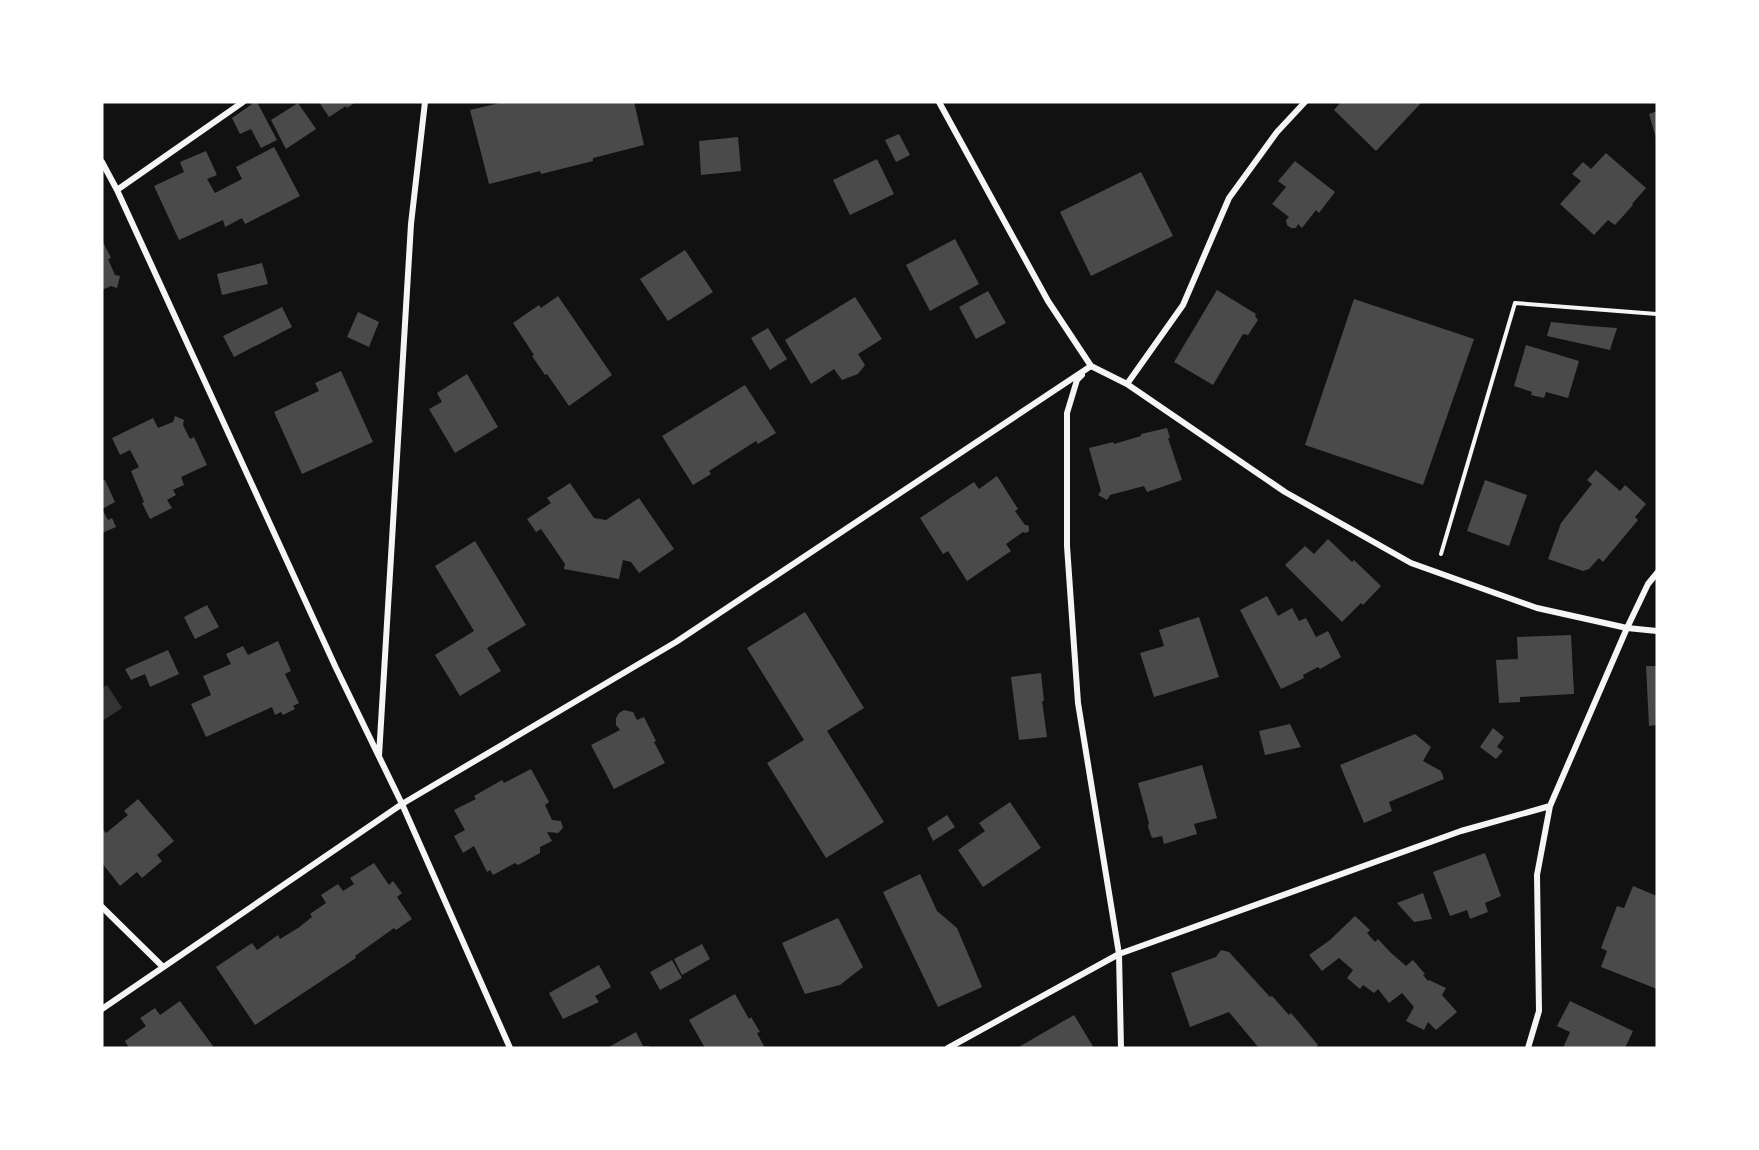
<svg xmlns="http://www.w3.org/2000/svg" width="1759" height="1150" viewBox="0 0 1759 1150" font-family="'DejaVu Sans',sans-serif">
<rect width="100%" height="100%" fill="#111"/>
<path fill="#333" d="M107,685L122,708L102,721V688Z"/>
<path fill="#4a4a4a" d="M255,102H257L277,140L261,148L251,129L240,134L232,118Z
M319,102H356L347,108L346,106L329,117Z
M504,102H634L644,145L593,158V161L541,174L540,171L489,184L470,110Z
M1341,102H1422L1376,151L1334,110Z
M298,103L316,129L286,149L271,120Z
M1657,111V138H1656L1649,114Z
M899,134L910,155L896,162L885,140Z
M738,137L741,171L701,175L699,141Z
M274,147L300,196L245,224L242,218L225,227L223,220L179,240L154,186L184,172L180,162L206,151L217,175L207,179L215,193L242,179L236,167Z
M1606,153L1646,188L1632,204L1633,205L1615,225L1608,220L1594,235L1560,204L1581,181L1572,174L1583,162L1591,169Z
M877,159L894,194L850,215L833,180Z
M1295,161L1335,192L1319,213L1316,210L1302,228L1298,224L1296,228H1291L1287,225L1286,220L1289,217L1272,204L1286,187L1278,181Z
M1141,172L1173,236L1091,276L1060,212Z
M955,239L979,284L930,311L906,265Z
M102,240L111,258L108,259L115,275L120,276L117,288L111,286L102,290Z
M685,250L713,292L668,321L640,279Z
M262,263L268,284L222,295L217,274Z
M1217,290L1256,314L1255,316L1258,320L1248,335L1243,334L1213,385L1174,362Z
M988,291L1006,323L976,339L959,307Z
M558,296L612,375L569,406L547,374L545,375L532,356L534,355L513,323L539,305L541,308Z
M855,297L882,339L858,354L865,365L858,374L842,380L834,369L811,384L785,340Z
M1354,299L1474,339L1423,485L1305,445Z
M282,307L292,327L234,357L223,336Z
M358,312L379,322L369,347L347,337Z
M1551,322L1590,326L1617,328L1610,350L1547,336Z
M768,328L787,359L770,370L751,338Z
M1526,345L1579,361L1568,398L1546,392L1544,398L1531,395L1532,392L1514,386Z
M341,371L373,442L302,474L274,412L319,391L315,383Z
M467,374L498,427L455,453L429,409L442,402L437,393Z
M745,385L776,433L758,444L756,441L709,471L711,474L693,485L662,436Z
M175,416L184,420L183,425L190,439L194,437L207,465L181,477L184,485L173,490L176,495L167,500L172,508L150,519L142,503L144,502L131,471L139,467L130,450L120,455L112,438L153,418L158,428L173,422Z
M1167,428L1170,438H1168L1182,480L1147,492L1144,486L1110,495L1107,500L1098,495L1101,491L1089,448L1113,442L1114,444L1141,436V434Z
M1596,470L1620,491L1625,485L1646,504L1635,517L1638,520L1603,562L1599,558L1589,569L1583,571L1548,559L1561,523L1592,484L1587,480Z
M997,476L1018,509L1015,511L1025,525H1028L1029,528V531L1026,533L1023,532L1006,544L1011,551L967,581L948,551L943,554L920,518L974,482L979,489Z
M105,480L115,502L102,509L108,520L112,518L116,527L102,533V481Z
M1485,480L1527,495L1509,546L1467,531Z
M570,483L594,518L606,520L639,498L674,549L639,573L631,562L623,560L619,579L564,569L565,564L541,529L536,532L527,519L551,503L547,498Z
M1328,539L1352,562L1354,560L1381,586L1363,605L1361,603L1342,622L1285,565L1305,546L1314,554Z
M475,541L526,625L487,648L501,671L460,696L435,655L474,631L435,566Z
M1267,596L1278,616L1292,608L1299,621L1306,618L1316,637L1328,631L1341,657L1320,669L1318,667L1303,675L1304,678L1281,689L1240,610Z
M207,605L219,627L195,639L184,617Z
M805,612L864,708L827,731L884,822L826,858L767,763L804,740L747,648Z
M1199,617L1219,677L1154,697L1140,653L1164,646L1159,630Z
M1571,635L1574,694L1520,697V702L1499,703L1496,660L1518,659L1517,637Z
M278,641L291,671L285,674L299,703L293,706L295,709L283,715L281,712L275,715L272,707L206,737L191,704L211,695L203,676L231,664L226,654L243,646L248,655Z
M168,650L179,674L150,687L145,674L131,680L125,669Z
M1646,666H1657V725L1649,726Z
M1041,673L1044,701H1042L1047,737L1019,740L1011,677Z
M624,710L633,712L637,720L644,717L656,741L654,742L665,763L614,789L591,745L620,730L616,725V718L619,713Z
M1290,724L1301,747L1265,755L1259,731Z
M1493,728L1504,737L1497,747L1503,751L1496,759L1480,747Z
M1415,734L1431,747L1423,761L1441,771L1444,779L1389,802L1392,811L1364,823L1340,765Z
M1202,765L1217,818L1194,824L1197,834L1164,844L1162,836L1153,838L1151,836L1148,826L1149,823L1138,783Z
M531,769L549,802L545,805L552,820L561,821L563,828L558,833L547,832L552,841L540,847V853L518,865L515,863L493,875L490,870L487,872L474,846L463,853L454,836L465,830L454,810L476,799L474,796L502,780L504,783Z
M138,799L174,841L157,855L162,861L142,878L137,872L120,886L102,863V828L106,833L128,815L124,811Z
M1010,802L1041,848L983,887L958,850L985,831L979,823Z
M947,815L955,827L933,841L927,828Z
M1485,853L1501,896L1485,903L1488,912L1470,919L1467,910L1450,916L1433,872Z
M374,863L389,885L393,881L402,893L397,897L412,919L396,930L394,928L355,956L356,958L255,1025L216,967L252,943L257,950L278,935L280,939L298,928L312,917L310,914L326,903L321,895L338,884L343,891L354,884L350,878Z
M920,874L937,911L957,928L982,987L938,1007L883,892Z
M1633,886L1657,896V989L1601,967L1607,951L1601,948L1617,906L1624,908Z
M1423,893L1432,919L1414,922L1397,903Z
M1355,916L1370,930L1367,933L1375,942L1378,939L1390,952L1406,966L1413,960L1425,974L1423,975L1428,981L1429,980L1446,988L1442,995L1457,1012L1436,1030L1428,1022L1424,1030L1406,1021L1414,1007L1402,993L1389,1003L1378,989L1374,993L1363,985L1360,989L1347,978L1353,970L1339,958L1322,971L1309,955L1330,940Z
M838,918L863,967L840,985L805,994L782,943Z
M702,944L710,959L682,975L674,959Z
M1221,950L1229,952L1270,997L1272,996L1289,1015L1291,1013L1318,1045L1315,1048H1259L1229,1012L1190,1027L1171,973L1216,957Z
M672,960L682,978L660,990L650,972Z
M599,965L611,987L595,996L599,1002L563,1019L549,993Z
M735,994L749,1019L751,1017L760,1032L757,1033L765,1048H705L689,1020Z
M180,1001L213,1046L210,1048H129L125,1041L146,1026L140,1018L155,1008L160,1015Z
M1570,1001L1633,1031L1625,1048H1563L1570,1032L1557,1026Z
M1074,1015L1094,1048H1017Z
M636,1032L643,1046H649L650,1048H607Z"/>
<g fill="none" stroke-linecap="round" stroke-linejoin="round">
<path stroke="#f5f5f5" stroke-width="4" d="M1441,554L1515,303L1657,314"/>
<path stroke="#f5f5f5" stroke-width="6" d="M939,102L1048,301L1091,366L1127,384L1285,492L1411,563L1537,608L1627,628L1657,631
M102,162L117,190L336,668L402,804L510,1048
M117,190L243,102
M1082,375L1077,380L1067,413V546L1078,703L1119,954L1121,1048
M1127,384L1183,305L1229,198L1277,132L1305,102
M379,756L411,224L425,102
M102,907L163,967
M102,1009L402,804L676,642L1091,366
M948,1048L1119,954L1461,831L1550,806
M1528,1048L1539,1011L1537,875L1550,806L1627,628L1648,584L1657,573"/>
</g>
<rect width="1759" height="1150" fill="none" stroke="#ffffff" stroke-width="207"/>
</svg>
